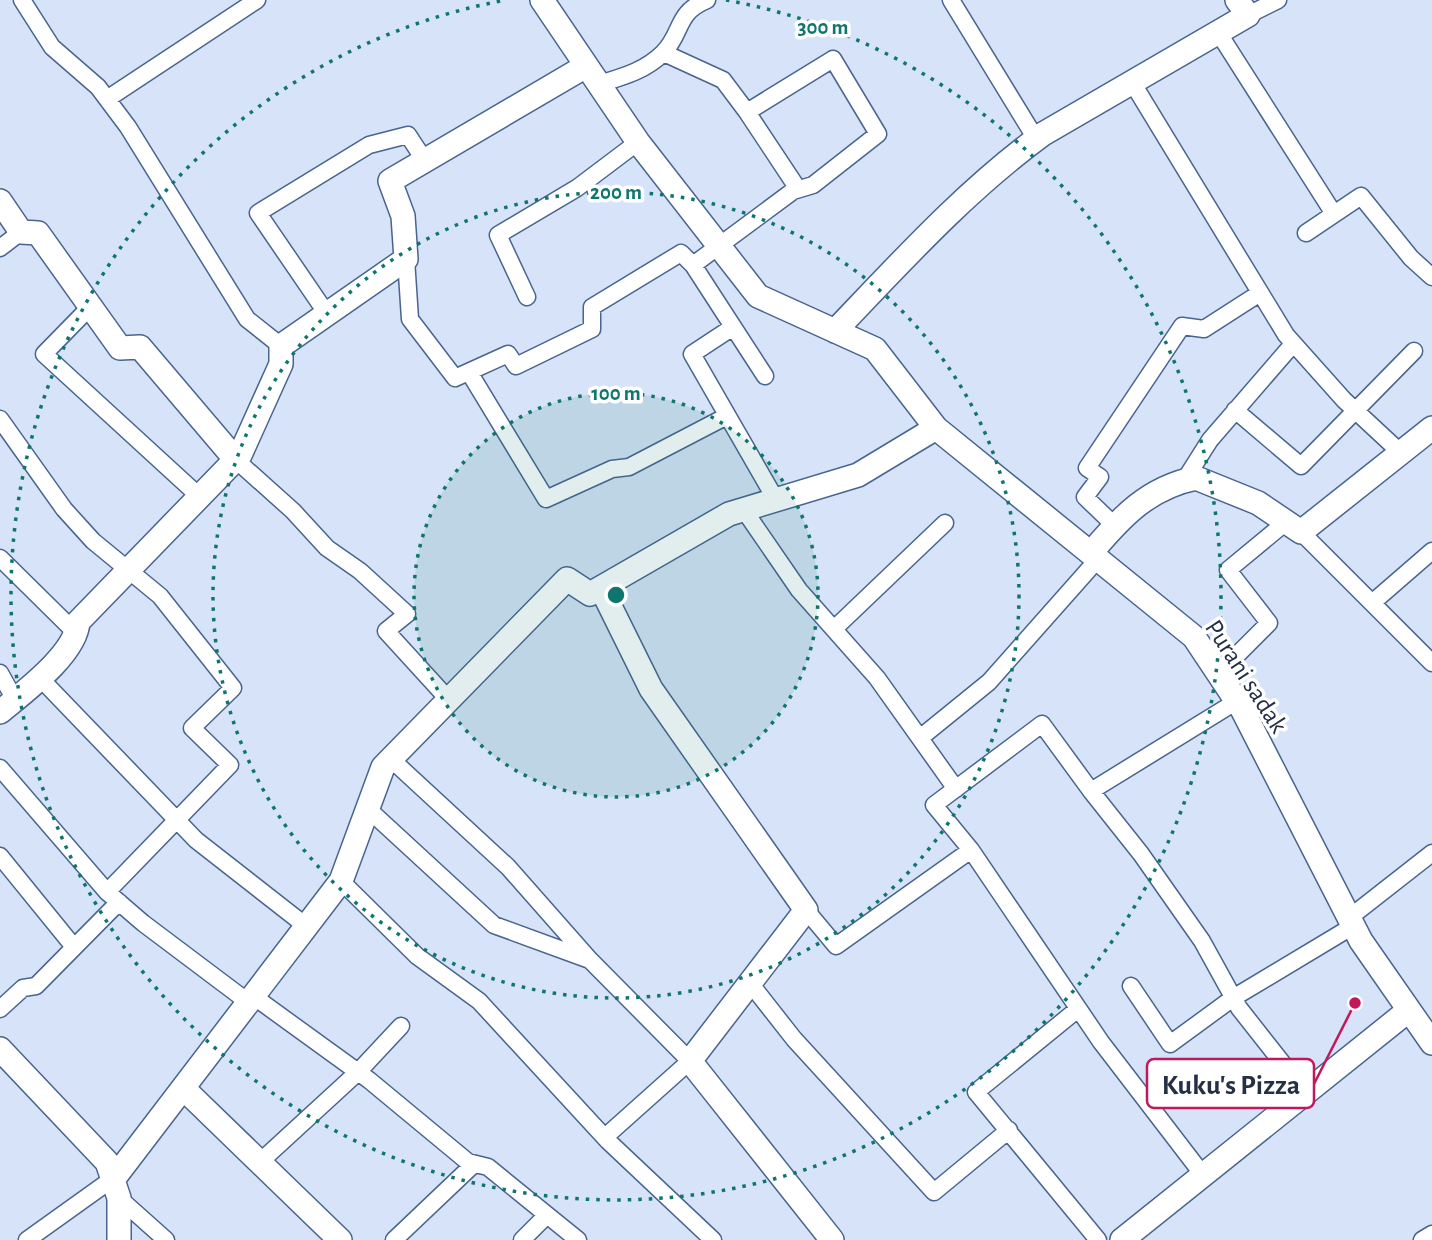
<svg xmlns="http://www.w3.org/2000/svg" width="1432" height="1240" viewBox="0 0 1432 1240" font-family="'Alegreya Sans',sans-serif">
<rect width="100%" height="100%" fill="#d6e3f8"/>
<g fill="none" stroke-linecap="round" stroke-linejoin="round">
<g stroke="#486490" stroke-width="19">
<path id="street" d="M22,0L52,47L98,87L128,127L247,319L281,346
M951,0L1036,139
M1248,15L1278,0
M1218,32L1334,214
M1132,82L1286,335L1344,400L1401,453
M599,84C622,77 645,71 663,53C683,33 675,13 707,0
M107,99L257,0
M747,112L798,189
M1306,233L1361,196L1411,258L1432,277
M0,248L21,232
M406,259L410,319L455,378L508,354L516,366L592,329V307L681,253L693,265L793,191L813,185L878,134L833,59L747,112L723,80L664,53
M693,265L765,376
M527,297L498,235L577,188L638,142
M91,306L44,354L200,497
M327,314L258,213L369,145L408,135L425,161
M733,327L692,354L776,500
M469,372L546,499L612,469L629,467L727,416
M1235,410L1301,466L1414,351
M0,419L64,509L93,541L160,596L233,688L192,728L230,765L107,892
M236,460L293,511L327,548L360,571L407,614L386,631L449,700
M1184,481L1210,440L1293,344
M744,510L799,590L877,678L956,789
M1114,525L1085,497L1100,477L1087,468L1182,326L1204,329L1260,293
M1301,532L1432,663
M0,558L77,634
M1372,603L1432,551
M835,628L945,523
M0,673L15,700
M1219,673L1269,623L1228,570L1286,522
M41,679L196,840L306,926
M1237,701L1091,791L1141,854L1202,941L1239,1008L1306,1093
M920,738L989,682L1098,559
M391,759L508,867L590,960L690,1061L605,1137
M0,768L107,892L143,923L248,1002
M368,809L494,925L587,959
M971,850L934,805L1042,724L1091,791
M0,856L74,947
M341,881L417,956L479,1001L608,1141L713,1240
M806,910L836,946L971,850L1101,1042L1203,1175
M1349,918L1432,853
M750,983L794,1039L934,1192L1009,1130
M1131,986L1170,1044L1233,998L1353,926
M253,996L369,1080L468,1162L488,1167L578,1240
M0,1009L23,988L36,986L119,902
M1078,1009L976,1092L1098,1240
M260,1162L358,1072L401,1026
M119,1198L166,1240
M27,1240L115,1177
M394,1240L474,1164
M522,1240L547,1215
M1422,1240L1432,1234"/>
</g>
<g stroke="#486490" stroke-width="26">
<path id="secondary" d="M542,0L638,142L758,296L875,349L936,428L1194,637L1242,709L1361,941L1432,1043
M0,201L21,232L38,233L120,348L140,347L236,460
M835,331C901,262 965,191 1043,134L1248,15L1237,0
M1091,553C1121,517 1148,488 1196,478L1258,503L1301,532L1432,428
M601,588L651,689L806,910L690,1061L832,1240
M0,712C24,692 76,654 78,622L240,455L281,364V346L406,259L403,216L390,181L586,66
M0,1049L107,1162L119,1198V1240
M183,1088L340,1240
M115,1177L341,881L383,767L567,579L590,594L729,514L858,475L936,428
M1122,1240L1409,1010"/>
</g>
<use href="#street" stroke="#fff" stroke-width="16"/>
<use href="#secondary" stroke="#fff" stroke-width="23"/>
</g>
<circle cx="616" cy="595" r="202" fill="#0f766e" fill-opacity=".12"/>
<g fill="none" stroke="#0f766e" stroke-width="3.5" stroke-dasharray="3.5 7">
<circle cx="616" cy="595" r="202"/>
<circle cx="616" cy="595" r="403"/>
<path d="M726 0A605 605 0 1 1 506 0"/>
</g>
<g text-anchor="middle" stroke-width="7" stroke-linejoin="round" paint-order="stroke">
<g font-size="26" fill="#243044" stroke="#fff">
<text transform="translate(1247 676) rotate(57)" y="9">Purani sadak</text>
</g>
</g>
<circle cx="616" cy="595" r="10" fill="#0f766e" stroke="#fff" stroke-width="3.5"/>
<g font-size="21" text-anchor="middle" font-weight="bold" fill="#0f766e" stroke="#fff" stroke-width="7" stroke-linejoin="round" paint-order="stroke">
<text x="823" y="34">300 m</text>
<text x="616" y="199">200 m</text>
<text x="616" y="400">100 m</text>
</g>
<path fill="none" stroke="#c2185b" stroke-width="2.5" d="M1355 1003L1314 1084"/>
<circle fill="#c2185b" stroke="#fff" stroke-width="2.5" cx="1355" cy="1003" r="7"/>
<rect fill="#fff" stroke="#c2185b" stroke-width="2.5" x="1147" y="1059" width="167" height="49" rx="7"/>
<g font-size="28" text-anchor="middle" font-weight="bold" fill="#243044">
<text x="1231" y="1094">Kuku's Pizza</text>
</g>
</svg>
